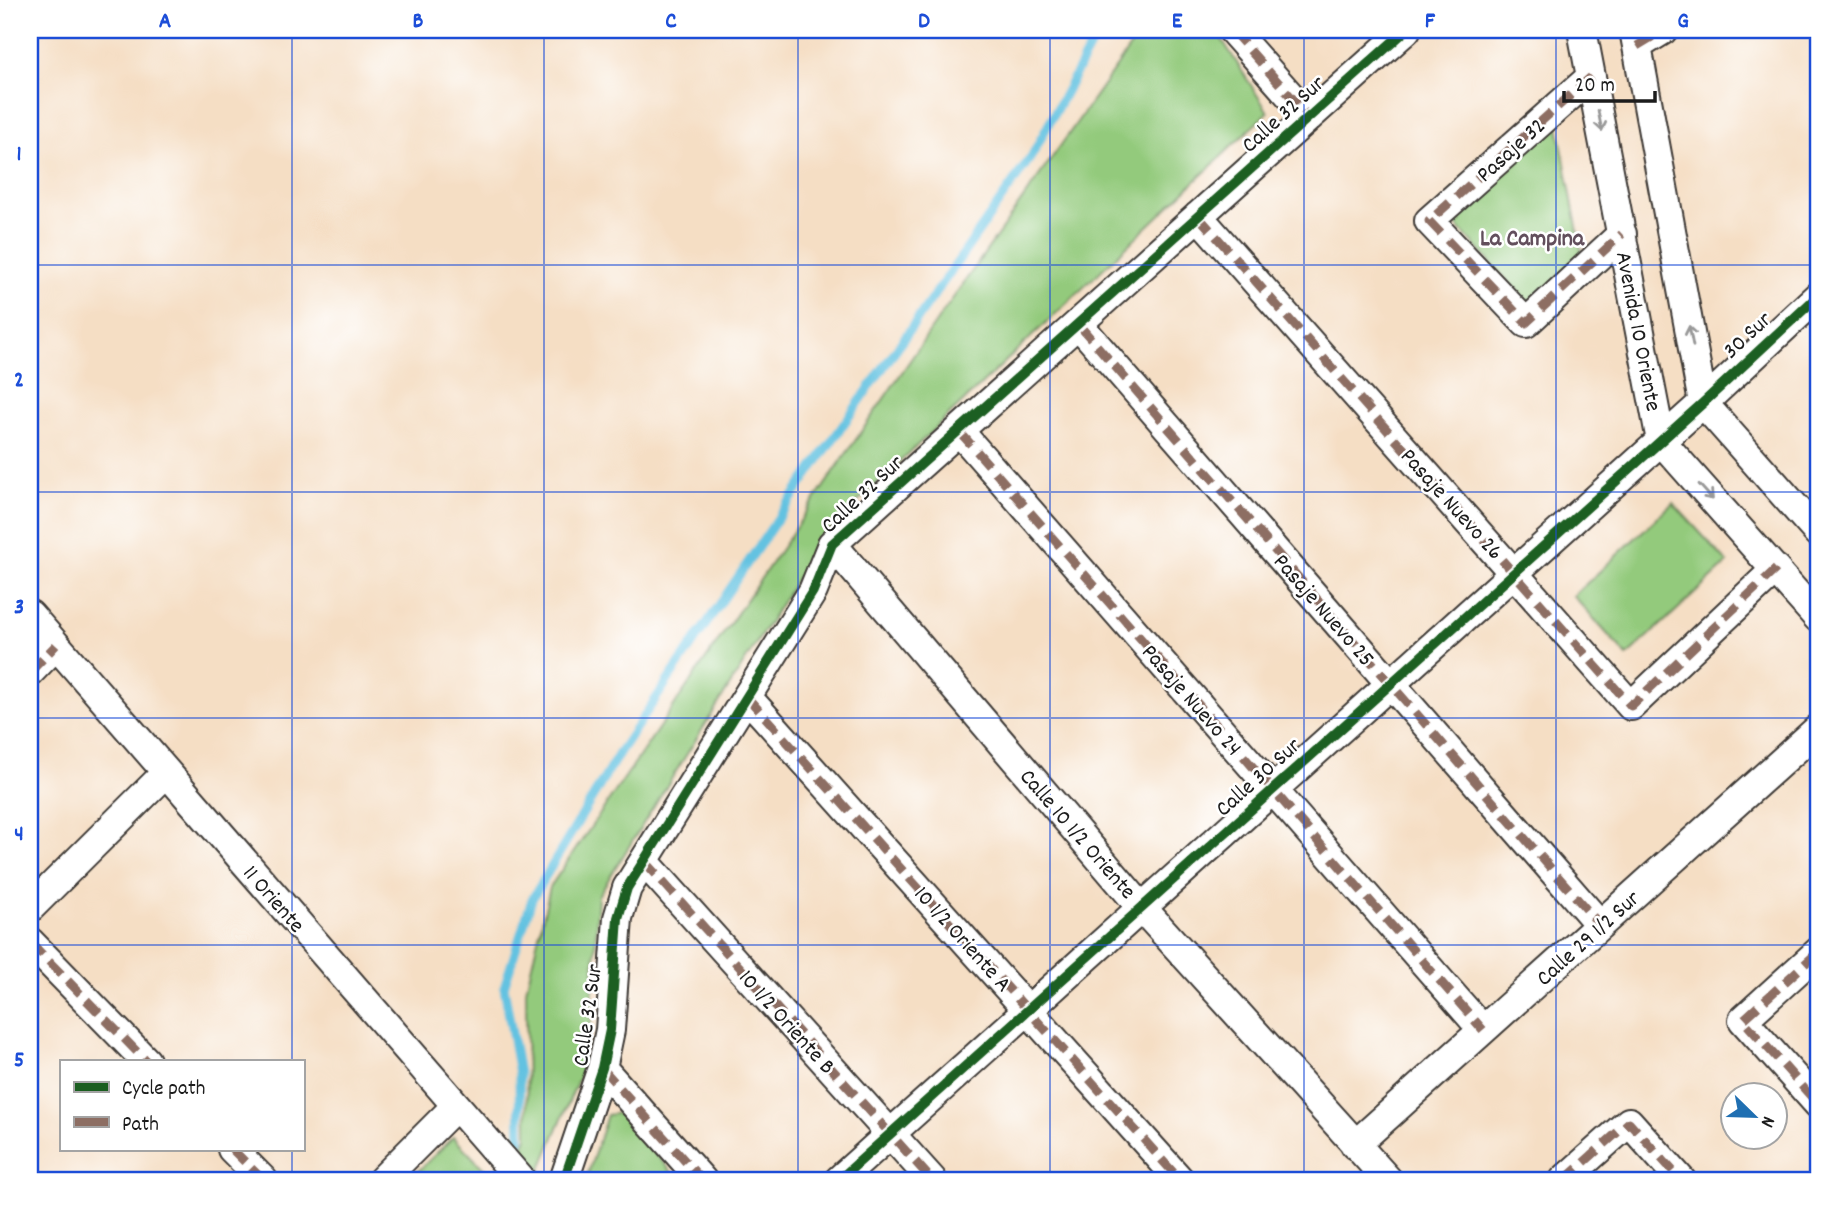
<svg xmlns="http://www.w3.org/2000/svg" width="1848" height="1210" viewBox="0 0 1848 1210" font-family="Dekko,sans-serif">
<rect width="100%" height="100%" fill="#fff"/>
<filter id="ink" filterUnits="userSpaceOnUse"><feTurbulence type="fractalNoise" baseFrequency=".0143" numOctaves="2"/><feDisplacementMap in="SourceGraphic" scale="14" xChannelSelector="R" yChannelSelector="G"/><feConvolveMatrix kernelMatrix="1 2 1 2 8 2 1 2 1" color-interpolation-filters="sRGB"/></filter>
<filter id="wash" filterUnits="userSpaceOnUse"><feTurbulence type="fractalNoise" baseFrequency=".00686" numOctaves="4" result="noise"/><feDisplacementMap in="SourceGraphic" scale="28" xChannelSelector="R" yChannelSelector="G"/><feGaussianBlur stdDeviation="1.57" result="paint"/><feColorMatrix in="noise" values="0 0 0 0 0 0 0 0 0 0 0 0 0 0 0 0 0 1.4 0 .05"/><feComposite in="paint" operator="in"/></filter>
<g filter="url(#wash)">
<rect width="100%" height="100%" fill="#f5dec4"/>
<path fill="#93ca7c" stroke="#58734c" stroke-width="2" d="M1142,30H1216L1268,112L826,532L598,896L591,1024L581,1073L536,1180H511L527,1137L526,990L550,887L939,318Z
M1557,121L1582,253L1530,305L1454,223Z
M1673,503L1728,563L1627,656L1573,596Z
M619,1113L679,1180H586L607,1115Z
M453,1137L495,1180H409Z"/>
<g fill="none" stroke-linecap="round" stroke-linejoin="round">
<path stroke="#63c2e1" stroke-width="9" d="M518,1143L520,1139L519,1074L504,987L532,899L621,750L780,515L1031,157L1099,30"/>
</g>
</g>
<g filter="url(#ink)">
<g fill="none" stroke-linecap="round" stroke-linejoin="round">
<g stroke="#3d3935" stroke-width="32">
<path id="street" d="M1232,30L1309,117
M1582,30L1661,441L1818,618
M1634,30L1703,403L1818,533
M1637,46L1663,30
M1591,77L1429,221L1526,323L1622,234
M1198,216L1631,706L1776,569
M1079,325L1600,925
M959,431L1483,1030
M832,544L1142,908L1388,1180
M30,615L521,1180
M30,672L56,645
M747,697L1180,1180
M644,861L932,1180
M30,908L166,773
M30,942L146,1061
M1818,952L1743,1020L1818,1104
M602,1068L702,1180
M1355,1145L1818,729
M232,1149L263,1180
M382,1180L455,1107
M564,1180L602,1068L610,1030L618,918L627,888L813,591L832,544L1406,30
M839,1180L1703,403L1818,296
M1564,1180L1629,1122L1681,1180"/>
</g>
<use href="#street" stroke="#fff" stroke-width="28"/>
<path stroke="#8d6e63" stroke-width="9" stroke-dasharray="18 9" stroke-linecap="butt" d="M1232,30L1309,117
M1637,46L1663,30
M1591,77L1429,221L1526,323L1622,234
M1198,216L1631,706L1776,569
M1079,325L1600,925
M959,431L1483,1030
M1817,531L1818,530
M30,672L56,645
M747,697L1180,1180
M644,861L932,1180
M30,942L146,1061
M1818,952L1743,1020L1818,1104
M602,1068L702,1180
M232,1149L263,1180
M1564,1180L1629,1122L1681,1180"/>
<g stroke="#fff" stroke-width="15">
<path id="cycleway" d="M564,1180L602,1068L610,1030L618,918L627,888L813,591L832,544L1406,30
M839,1180L1703,403L1818,296"/>
</g>
<use href="#cycleway" stroke="#1b5e20" stroke-width="10"/>
</g>
<defs><path id="oneway-shaft" d="M-6 0H5M1.5-3L5.5 0L1.5 3" fill="none" stroke-width="1.6" stroke-linecap="round" stroke-linejoin="round" transform="scale(1.75)"/></defs>
<g stroke="#999">
<use href="#oneway-shaft" transform="translate(1600 121) rotate(79)"/>
<use href="#oneway-shaft" transform="translate(1691 336) rotate(-101)"/>
<use href="#oneway-shaft" transform="translate(1706 492) rotate(48)"/>
</g>
</g>
<path fill="none" stroke="#1d4ed8" stroke-width="2" stroke-opacity="0.55" d="M292,30V1061M544,30V1180M798,30V1180M1050,30V1180M1304,30V1180M1556,30V1180M30,265H1818M30,492H1818M30,718H1818M30,945H1818M292,1149V1180"/>
<g text-anchor="middle" stroke-width="5" stroke-linejoin="round" paint-order="stroke">
<g font-size="23" fill="#1c1c1c" stroke="#fff">
<text transform="translate(1282 113) rotate(-42)" y="8">Calle 32 Sur</text>
<text transform="translate(1510 149) rotate(-42)" y="8">Pasaje 32</text>
<text transform="translate(1640 331) rotate(79)" y="8">Avenida 10 Oriente</text>
<text transform="translate(1746 334) rotate(-43)" y="8">30 Sur</text>
<text transform="translate(861 493) rotate(-43)" y="8">Calle 32 Sur</text>
<text transform="translate(1453 503) rotate(48)" y="8">Pasaje Nuevo 26</text>
<text transform="translate(1325 609) rotate(49)" y="8">Pasaje Nuevo 25</text>
<text transform="translate(1193 699) rotate(49)" y="8">Pasaje Nuevo 24</text>
<text transform="translate(1257 776) rotate(-42)" y="8">Calle 30 Sur</text>
<text transform="translate(1079 833) rotate(49)" y="8">Calle 10 1/2 Oriente</text>
<text transform="translate(275 898) rotate(49)" y="8">11 Oriente</text>
<text transform="translate(1587 937) rotate(-42)" y="8">Calle 29 1/2 Sur</text>
<text transform="translate(964 938) rotate(48)" y="8">10 1/2 Oriente A</text>
<text transform="translate(586 1015) rotate(-82)" y="8">Calle 32 Sur</text>
<text transform="translate(788 1021) rotate(48)" y="8">10 1/2 Oriente B</text>
</g>
<g font-size="24" font-weight="bold" fill="#624f5c" stroke="#fff">
<text x="1532" y="245">La Campina</text>
</g>
</g>
<rect width="1848" height="1210" fill="none" stroke="#fff" stroke-width="77"/>
<rect x="60" y="1060" width="245" height="91" fill="#ffffff" stroke="#a4a4a4" stroke-width="2"/>
<rect x="74" y="1082" width="35" height="10" fill="#1b5e20" stroke="#a4a4a4" stroke-width="2"/>
<text x="122" y="1094" font-size="21" fill="#1c1c1c">Cycle path</text>
<rect x="74" y="1117" width="35" height="10" fill="#8d6e63" stroke="#a4a4a4" stroke-width="2"/>
<text x="122" y="1130" font-size="21" fill="#1c1c1c">Path</text>
<g transform="translate(1754 1116) rotate(113)"><circle r="33" fill="#ffffff" stroke="#a4a4a4" stroke-width="2"/>
<path d="M0-5L12 26L0 18L-12 26Z" fill="#1f6fb2"/>
<text y="-10" font-size="19" font-weight="bold" text-anchor="middle" fill="#1c1c1c">N</text>
</g>
<path d="M1564 91v10h91v-10" fill="none" stroke="#1c1c1c" stroke-width="3.5"/>
<text x="1575" y="91" font-size="21" fill="#1c1c1c" stroke="#ffffff" stroke-width="5" paint-order="stroke">20 m</text>
<rect x="38" y="38" width="1772" height="1134" fill="none" stroke="#1d4ed8" stroke-width="2.5"/>
<g font-size="23" text-anchor="middle" font-weight="bold" fill="#1d4ed8">
<text x="165" y="27">A</text>
<text x="418" y="27">B</text>
<text x="671" y="27">C</text>
<text x="924" y="27">D</text>
<text x="1177" y="27">E</text>
<text x="1430" y="27">F</text>
<text x="1683" y="27">G</text>
<text x="19" y="160">1</text>
<text x="19" y="386">2</text>
<text x="19" y="613">3</text>
<text x="19" y="840">4</text>
<text x="19" y="1066">5</text>
</g>
</svg>
